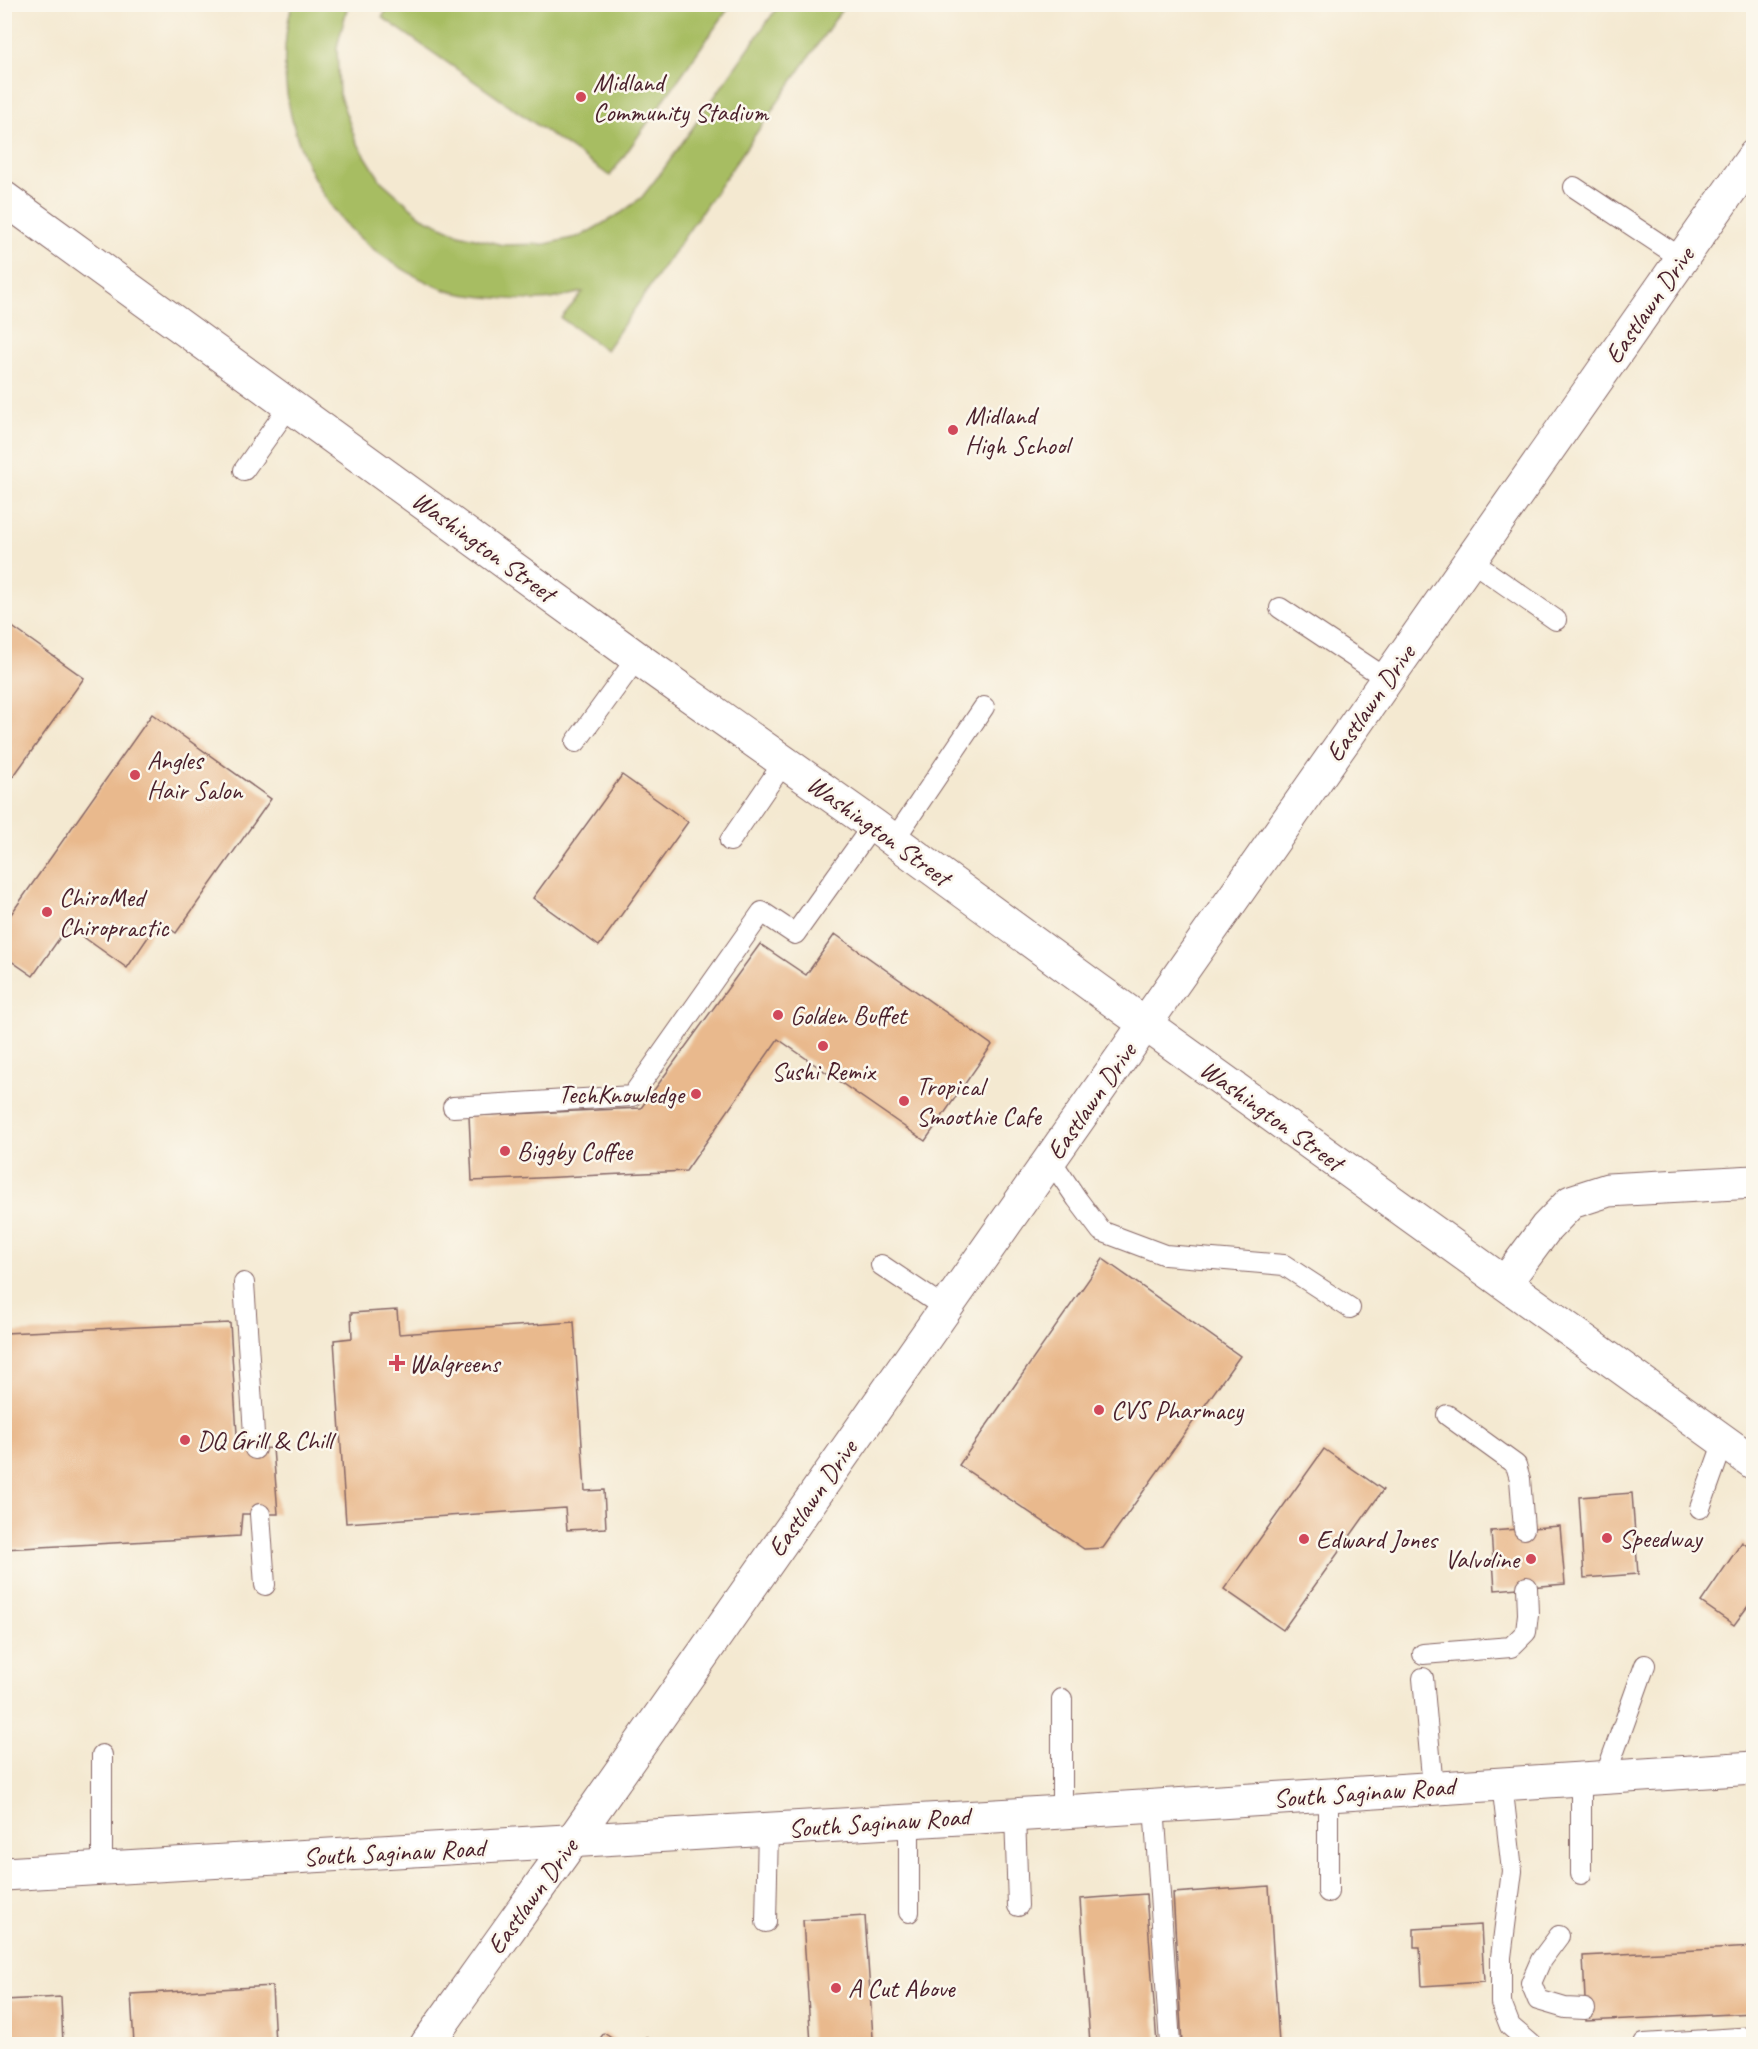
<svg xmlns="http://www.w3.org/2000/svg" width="1758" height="2049" viewBox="0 0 1758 2049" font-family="Caveat,sans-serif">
<rect width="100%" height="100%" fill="#fbf7ec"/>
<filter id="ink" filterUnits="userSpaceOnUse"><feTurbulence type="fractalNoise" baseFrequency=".0167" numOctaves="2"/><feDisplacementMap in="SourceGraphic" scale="12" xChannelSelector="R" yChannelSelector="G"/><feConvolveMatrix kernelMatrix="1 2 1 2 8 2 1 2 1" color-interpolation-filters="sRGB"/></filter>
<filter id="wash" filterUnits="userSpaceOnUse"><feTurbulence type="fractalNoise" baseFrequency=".008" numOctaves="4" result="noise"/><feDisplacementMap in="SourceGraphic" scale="24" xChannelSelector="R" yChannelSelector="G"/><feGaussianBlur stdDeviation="1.35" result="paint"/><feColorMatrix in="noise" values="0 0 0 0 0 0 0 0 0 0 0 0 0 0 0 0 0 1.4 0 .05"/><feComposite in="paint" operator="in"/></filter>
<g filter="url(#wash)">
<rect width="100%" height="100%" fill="#f4e9d1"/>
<path fill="#a7bd62" stroke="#786e46" stroke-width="1.5" d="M391,4H731V5L610,176L382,17Z
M292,5H348L337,47L339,94L356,141L381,181L422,217L459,234L503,245L546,244L581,236L621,213L642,197L663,170L779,5H845L606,350L561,318L583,292C573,294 563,297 552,299C531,302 463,297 443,289C414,277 385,260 361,239C299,184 270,84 292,5Z"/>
<g id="blocks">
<path fill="#e9b98d" d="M4,621L84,678L13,777L4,771Z
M152,714L271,799L176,933L159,921L127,968L68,926L33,976L4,956V924Z
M622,775L688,822L599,946L533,898Z
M835,934L992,1045L925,1141L778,1039L686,1171L472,1181L469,1116L641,1108L760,944L806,975Z
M1103,1259L1240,1356L1103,1548L1084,1549L959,1465Z
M397,1310L399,1334L574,1322L585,1491L604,1490L606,1528L567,1530L565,1508L346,1523L334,1340L352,1338L351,1313Z
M230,1323L238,1450L273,1448L278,1514H242L240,1536L4,1549V1333Z
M1324,1449L1383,1490L1283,1630L1224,1589Z
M1632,1493L1638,1574L1584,1578L1579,1497Z
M1560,1526L1565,1584L1495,1590L1491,1531Z
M1742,1542L1754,1551V1598L1734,1625L1701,1602Z
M1269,1886L1279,2044H1182L1173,1893Z
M1146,1894L1157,2044H1090L1080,1899Z
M865,1916L873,2038L864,2039V2044H811L803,1920Z
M1481,1925L1484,1982L1422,1986L1420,1947H1414V1929Z
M1754,1947V2013L1586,2021L1583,1956Z
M272,1986L275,2044H134L131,1994Z
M61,1997L63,2044H5V2000Z
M604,2033L620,2044H596Z
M646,2037L657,2044H640Z"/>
</g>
</g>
<g filter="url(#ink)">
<use href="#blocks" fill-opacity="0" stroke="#866665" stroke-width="1.5"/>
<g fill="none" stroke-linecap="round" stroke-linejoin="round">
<g stroke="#866665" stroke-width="22">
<path id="lane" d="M1574,187L1681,258
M244,470L290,405
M1470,560L1556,620
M1280,608L1387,679
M576,742L637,658
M894,840L984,707
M730,841L784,762
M453,1107L632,1096L762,912L795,934L873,825
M1050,1159L1077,1199L1101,1231L1165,1255L1284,1265L1350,1308
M881,1265L945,1308
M244,1283L255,1449
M1447,1415L1516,1465L1520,1479L1524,1529
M1700,1508L1724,1441
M260,1514L265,1585
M1423,1654L1511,1647L1526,1632L1528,1614L1527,1587
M1423,1678L1433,1788
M102,1755V1868
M1605,1777L1645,1665
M1502,1783L1512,1871L1501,1957V2003L1510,2026L1531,2044
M1154,1805L1170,2044
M1062,1812V1699
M1015,1814L1018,1906
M909,1821V1912
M1581,1874V1779
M1328,1892V1794
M766,1922L768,1829
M1559,1936L1541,1960L1531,1983L1538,2000L1565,2008L1585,2009
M1644,2044L1754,2037"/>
</g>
<g stroke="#866665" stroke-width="35">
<path id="street" d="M1505,1283L1546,1228L1571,1202L1608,1190L1754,1182"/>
</g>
<g stroke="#866665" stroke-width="35">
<path id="secondary" d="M4,198L637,658L873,825L1094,987L1754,1463
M4,1874L1062,1812L1754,1768
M427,2044L572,1841L1754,156"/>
</g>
<use href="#lane" stroke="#fff" stroke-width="20"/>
<use href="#street" stroke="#fff" stroke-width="33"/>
<use href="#secondary" stroke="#fff" stroke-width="33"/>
</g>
</g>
<g fill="#d1495b" stroke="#fbf7ec" stroke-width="2">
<circle cx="581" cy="97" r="6"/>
<circle cx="953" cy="430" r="6"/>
<circle cx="135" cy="775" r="6"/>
<circle cx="47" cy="912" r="6"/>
<circle cx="778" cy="1015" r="6"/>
<circle cx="823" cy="1046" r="6"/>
<circle cx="696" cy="1094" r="6"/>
<circle cx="904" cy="1101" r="6"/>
<circle cx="505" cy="1151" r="6"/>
<path d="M394 1354h6v6h6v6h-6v6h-6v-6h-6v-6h6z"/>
<circle cx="1099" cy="1410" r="6"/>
<circle cx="185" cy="1440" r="6"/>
<circle cx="1607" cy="1538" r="6"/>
<circle cx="1304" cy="1539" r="6"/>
<circle cx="1531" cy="1559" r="6"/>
<circle cx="836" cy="1988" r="6"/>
</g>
<g text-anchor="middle" stroke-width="5" stroke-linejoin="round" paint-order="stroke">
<g font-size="26" fill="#4a1f2b" stroke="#fbf7ec" text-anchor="start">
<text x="593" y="91">Midland<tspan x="593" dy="30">Community Stadium</tspan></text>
<text x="965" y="424">Midland<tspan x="965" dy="30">High School</tspan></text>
<text x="147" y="769">Angles<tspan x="147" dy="30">Hair Salon</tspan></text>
<text x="59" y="906">ChiroMed<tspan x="59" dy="30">Chiropractic</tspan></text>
<text x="790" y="1024">Golden Buffet</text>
<text x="823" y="1080" text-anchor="middle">Sushi Remix</text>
<text x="916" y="1095">Tropical<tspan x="916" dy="30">Smoothie Cafe</tspan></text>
<text x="684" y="1103" text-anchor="end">TechKnowledge</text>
<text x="517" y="1160">Biggby Coffee</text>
<text x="409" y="1372">Walgreens</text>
<text x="1111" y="1419">CVS Pharmacy</text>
<text x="197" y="1449">DQ Grill &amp; Chill</text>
<text x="1619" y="1547">Speedway</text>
<text x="1316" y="1548">Edward Jones</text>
<text x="1519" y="1568" text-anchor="end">Valvoline</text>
<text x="848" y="1997">A Cut Above</text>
</g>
<g font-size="26" fill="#4a1f2b" stroke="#fbf7ec">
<text transform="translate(1649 305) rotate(-55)" y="9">Eastlawn Drive</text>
<text transform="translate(484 546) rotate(36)" y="9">Washington Street</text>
<text transform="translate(1370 703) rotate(-55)" y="9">Eastlawn Drive</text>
<text transform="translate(879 830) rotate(36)" y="9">Washington Street</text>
<text transform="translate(1091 1101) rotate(-55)" y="9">Eastlawn Drive</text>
<text transform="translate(1272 1115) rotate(36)" y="9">Washington Street</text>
<text transform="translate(812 1498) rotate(-55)" y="9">Eastlawn Drive</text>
<text transform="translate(1364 1792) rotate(-4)" y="9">South Saginaw Road</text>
<text transform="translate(879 1822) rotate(-4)" y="9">South Saginaw Road</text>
<text transform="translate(394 1852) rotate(-3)" y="9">South Saginaw Road</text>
<text transform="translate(532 1896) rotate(-54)" y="9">Eastlawn Drive</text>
</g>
</g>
<rect width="1758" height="2049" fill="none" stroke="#fbf7ec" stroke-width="24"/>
</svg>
